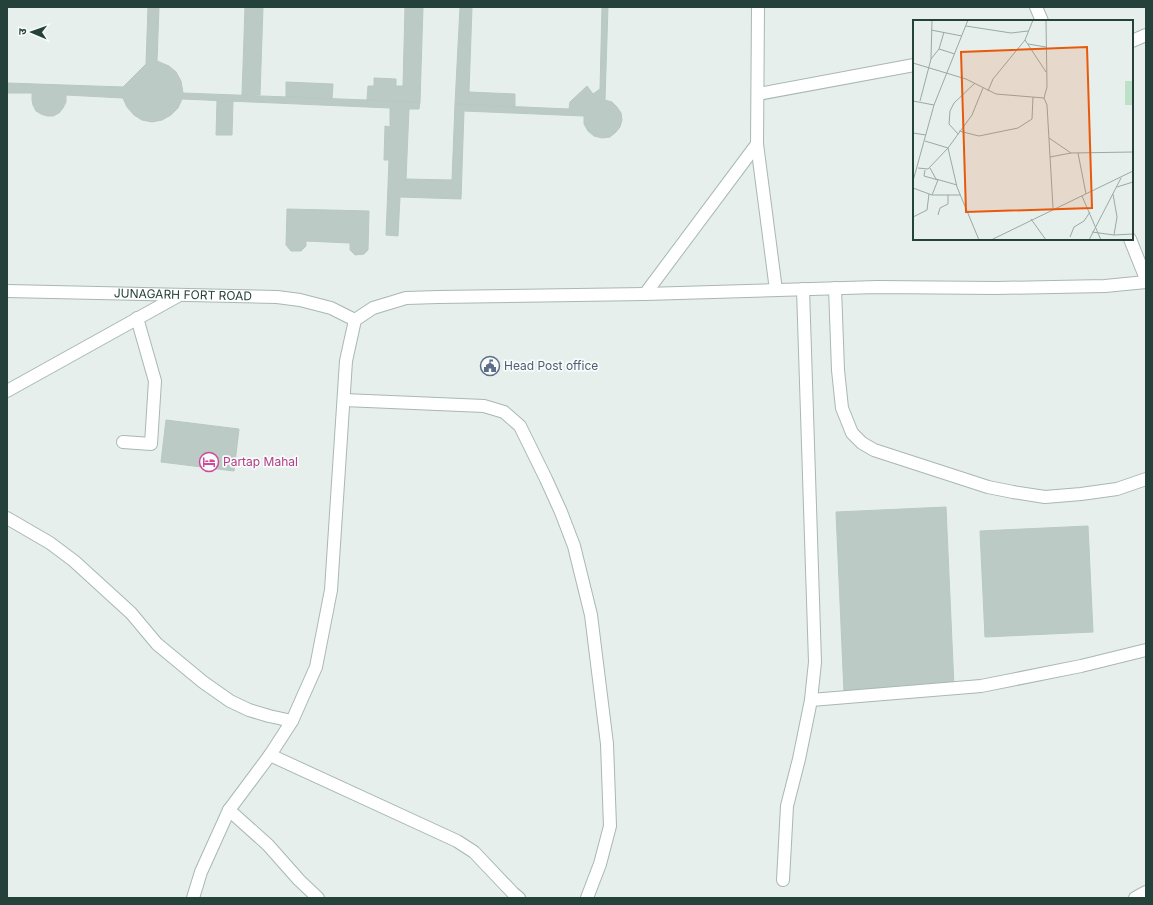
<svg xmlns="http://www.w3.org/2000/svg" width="1153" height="905" viewBox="0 0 1153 905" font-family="Inter,'Noto Sans Devanagari',sans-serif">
<rect width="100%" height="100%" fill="#e6efeb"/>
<path fill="#bbcac4" stroke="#b8c9c2" d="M148,7H159L157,61L169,66L176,72L181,81L183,93L420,102L419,109H409L406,179L452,180L455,104L569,109L570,102L587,86L593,94L600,89L602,7H608L605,100L612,102L617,107L621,113L622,120L620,127L616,132L610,137L602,138L594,136L588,131L584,124V116L464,111L461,199L400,197L398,236L386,235L389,160H384L385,126L390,127V108L182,99L178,108L171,115L162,120L152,122L142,120L134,115L127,107L123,98L66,95V102L63,108L59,113L53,116H47L41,114L36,111L33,105L32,100V93H7V83L123,87L146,64Z
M245,7H263L260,95H242Z
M405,7H423L420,102L367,100L368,86H374V78L396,79V86H403Z
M460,7H472L469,92L515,94V107L455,104Z
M286,82L333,84L332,99L286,97Z
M217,101H233L232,135H216Z
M287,209L369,211L368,250L364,254L355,255L350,250V243L306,241V246L301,251H291L286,245Z
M166,420L239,429L234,471L161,462Z
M946,507L954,687L844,693L836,512Z
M1088,526L1093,632L985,637L980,531Z"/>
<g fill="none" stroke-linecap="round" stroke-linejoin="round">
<g stroke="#a8b8b2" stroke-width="14">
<g id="minor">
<path d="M758,7L757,144L776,290"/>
<path d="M1036,7L1042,21"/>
<path d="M1132,41L1146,35"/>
<path d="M758,94L914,65"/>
<path d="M1130,239L1146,279"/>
<path d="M835,288L838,370L842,408L852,433L862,443L874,450L988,487L1013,492L1045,497L1081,494L1117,489L1146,479"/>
<path id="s1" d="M7,291L277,297L300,300L331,308L355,320"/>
<path d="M645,294L757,144"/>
<path d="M7,391L178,296"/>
<path d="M344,400L484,406L504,412L520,426L546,479L561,512L574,546L591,615L607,744L610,826L600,864L587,898"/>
<path d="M123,442L151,444L155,381L137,318"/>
<path d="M7,518L50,543L74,561L131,613L157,644L203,682L230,701L249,710L269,716L292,721"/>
<path d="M811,700L981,686L1081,666L1146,650"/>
<path d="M270,755L457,841L474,852L513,893L519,898"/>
<path d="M229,810L268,845L299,880L318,898"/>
<path d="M783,880L787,806L799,759L811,700L815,662L803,289"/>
<path d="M193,898L201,872L229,810L270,755L292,721L316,667L331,590L346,361L355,320L373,308L406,298L438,297L645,294L877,287L996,288L1105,286L1146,282"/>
<path d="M1135,898L1146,892"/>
</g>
</g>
<use href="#minor" stroke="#fff" stroke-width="12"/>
</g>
<defs>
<g id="civic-ring" transform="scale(1)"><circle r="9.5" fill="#f7fbf9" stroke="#5c6f8a" stroke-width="1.5"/><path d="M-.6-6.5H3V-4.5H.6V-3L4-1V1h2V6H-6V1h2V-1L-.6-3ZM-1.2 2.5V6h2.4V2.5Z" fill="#5c6f8a"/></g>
<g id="hotel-ring" transform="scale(1)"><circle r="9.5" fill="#f7fbf9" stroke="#d1479c" stroke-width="1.5"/><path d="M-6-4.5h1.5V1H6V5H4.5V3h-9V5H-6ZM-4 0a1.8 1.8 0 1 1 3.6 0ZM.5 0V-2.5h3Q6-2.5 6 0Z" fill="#d1479c"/></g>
</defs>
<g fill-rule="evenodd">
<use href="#civic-ring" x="490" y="366"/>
<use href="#hotel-ring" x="209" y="462"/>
</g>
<g text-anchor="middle" stroke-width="3.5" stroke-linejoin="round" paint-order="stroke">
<g font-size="12" fill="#24423a" stroke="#f7fbf9">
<text dy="4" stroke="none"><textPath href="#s1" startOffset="176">JUNAGARH FORT ROAD</textPath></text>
</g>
<g font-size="12" fill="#4e5e75" stroke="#f7fbf9" text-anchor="start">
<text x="504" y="370">Head Post office</text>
</g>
<g font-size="12" fill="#b23c85" stroke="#f7fbf9" text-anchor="start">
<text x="223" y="466">Partap Mahal</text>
</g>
</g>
<g transform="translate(913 20)">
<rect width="220" height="220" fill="#e6efeb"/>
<path d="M212,61H220V85H212Z" fill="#bfe0c8"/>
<path fill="none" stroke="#98aaa4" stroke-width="1" d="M120,0L112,20L133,52M53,6L98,13L115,11M18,10L49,16M115,24L133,27M26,29L42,34M18,39L26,29L31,12M0,43L53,59L83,74L131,78L134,85L140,188M75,71L80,59L112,20M131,78L134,67L133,0M0,81L21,85M7,81L18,39L19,0M46,111L66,116L105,108L119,99L120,77M0,113L13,115M45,114L36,104L37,91L41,83L62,63M136,118L158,133M12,121L35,128L44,167L66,220M165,133L173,174M137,137L158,133L220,132M5,148L15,149L35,128L59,95L70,68M17,148L23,159L44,165M12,150L11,156L25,160L19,175M0,161L21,85L55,0M204,167L220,162M0,168L19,175H47M200,174L204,197L201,215M169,176L188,220M25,195L27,188L35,184V175M0,197L14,190L16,174M118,199L133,220M179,212L201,215L220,214M157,217L161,207L171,201L177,192M78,220L220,151M176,220L208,158"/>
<path fill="#e8590c" fill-opacity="0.15" stroke="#e8590c" stroke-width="2" d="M174,27L179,188L53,192L48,32Z"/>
<rect width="220" height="220" fill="none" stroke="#24423a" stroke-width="2"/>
</g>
<rect width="1153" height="905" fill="none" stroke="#24423a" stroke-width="16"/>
<g transform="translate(32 32) rotate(272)" stroke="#f7fbf9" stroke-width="3" paint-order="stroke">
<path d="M0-3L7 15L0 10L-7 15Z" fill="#24423a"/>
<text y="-6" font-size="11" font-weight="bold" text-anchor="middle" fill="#24423a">उ</text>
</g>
</svg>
